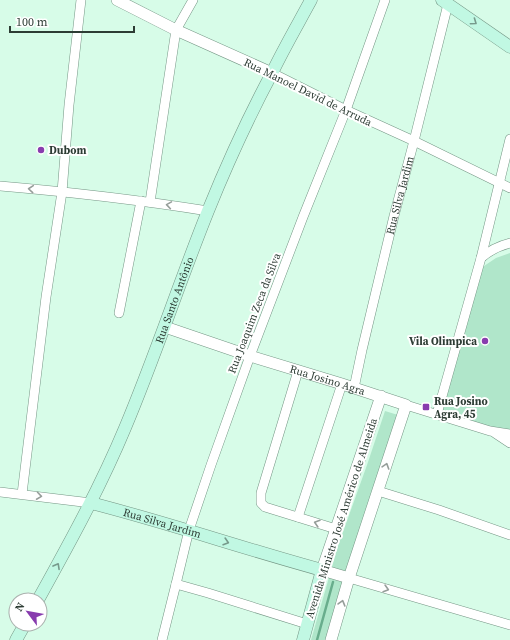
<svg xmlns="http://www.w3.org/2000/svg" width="510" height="640" viewBox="0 0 510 640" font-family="'Source Serif 4',serif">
<rect width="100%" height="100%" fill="#d7fce8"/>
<path fill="#b0e6ca" d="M510,253V432L441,413L481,268L496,258Z
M385,411L398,415L346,570L326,640H311L338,546L367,465Z"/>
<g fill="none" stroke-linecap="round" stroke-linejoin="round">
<path stroke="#68ad8c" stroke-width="2.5" d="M317,640L333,582"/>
<g stroke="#759685" stroke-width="10">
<g id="minor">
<path d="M272,73L346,110L414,141L510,188"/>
<path d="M0,186C70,192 139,200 208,211"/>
<path d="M150,202L176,30L193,0"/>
<path d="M481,258C490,250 498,246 510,243"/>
<path d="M119,313L141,201"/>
<path d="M298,371L261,493V503L265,507L336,529"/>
<path id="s1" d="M354,388L362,350L394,216L414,141L448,4"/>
<path d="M406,405L490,431L510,434"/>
<path d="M437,414L481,258L510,139"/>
<path d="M495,433L510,443"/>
<path d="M378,491L439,510L510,535"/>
<path d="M0,492L91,503"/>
<path d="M22,494L46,297L62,192L69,105L81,0"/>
<path d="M298,517L342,384"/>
<path d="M349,578L510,625"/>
<path d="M176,584L208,593L307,624"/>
<path d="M162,640L176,584L189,530L211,465L250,356L303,217L346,110L385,0"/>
</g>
</g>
<g stroke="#759685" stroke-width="12">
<g id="tertiary">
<path d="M117,0L176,30L272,73"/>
<path id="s2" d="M165,327L250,356L342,384L406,405L349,578L331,640"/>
<path d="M349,578L322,570L381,396"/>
</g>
</g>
<g stroke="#759685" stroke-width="13">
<g id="secondary">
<path d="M442,0L510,47"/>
<path id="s3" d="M91,503C169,523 245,549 322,570L303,640"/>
<path id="s4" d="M38,600C69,544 100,488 125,428C155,357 179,283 208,211C227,164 248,118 272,73C284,48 298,24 311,0"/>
<path d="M16,640L25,624"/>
</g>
</g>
<use href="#minor" stroke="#fff" stroke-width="9"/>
<use href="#tertiary" stroke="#fff" stroke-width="11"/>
<use href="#secondary" stroke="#c1f8e3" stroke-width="12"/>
</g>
<defs><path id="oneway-chevron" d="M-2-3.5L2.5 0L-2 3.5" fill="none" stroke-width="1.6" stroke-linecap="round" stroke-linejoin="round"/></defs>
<g stroke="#779a8c">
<use href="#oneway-chevron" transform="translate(474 22) rotate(35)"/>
<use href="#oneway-chevron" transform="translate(226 542) rotate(17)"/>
<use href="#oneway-chevron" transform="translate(57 566) rotate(-61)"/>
</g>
<g stroke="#969e9a">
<use href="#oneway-chevron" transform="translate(31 189) rotate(-175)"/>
<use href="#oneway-chevron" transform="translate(169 205) rotate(-171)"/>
<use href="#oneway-chevron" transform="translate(386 466) rotate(-72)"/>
<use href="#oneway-chevron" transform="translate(39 496) rotate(8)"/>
<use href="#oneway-chevron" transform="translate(317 523) rotate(-163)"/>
<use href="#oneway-chevron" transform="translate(386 589) rotate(16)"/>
<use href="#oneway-chevron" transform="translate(342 603) rotate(-74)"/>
</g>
<g fill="#883cae" stroke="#fff" stroke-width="1.5">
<circle cx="41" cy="150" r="4"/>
<circle cx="485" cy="341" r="4"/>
<rect x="422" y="403" width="8" height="8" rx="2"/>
</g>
<g text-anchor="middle" stroke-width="4" stroke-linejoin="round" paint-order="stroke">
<g font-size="11" fill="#2d3c34" stroke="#fff">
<text transform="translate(308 92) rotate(26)" y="4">Rua Manoel David de Arruda</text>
<text dy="4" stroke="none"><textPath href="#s1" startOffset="198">Rua Silva Jardim</textPath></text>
<text dy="4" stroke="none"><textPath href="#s4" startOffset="330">Rua Santo Antônio</textPath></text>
<text transform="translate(254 313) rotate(-69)" y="4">Rua Joaquim Zeca da Silva</text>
<text dy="4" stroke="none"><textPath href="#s2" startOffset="171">Rua Josino Agra</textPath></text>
<text transform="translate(341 518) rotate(-72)" y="4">Avenida Ministro José Américo de Almeida</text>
<text dy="4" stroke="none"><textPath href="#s3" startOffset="74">Rua Silva Jardim</textPath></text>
</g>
<g font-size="11" font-weight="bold" fill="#2d3c34" stroke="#fff" text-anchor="start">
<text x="49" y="154">Dubom</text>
<text x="477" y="345" text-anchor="end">Vila Olimpica</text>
<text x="434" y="405">Rua Josino<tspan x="434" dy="13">Agra, 45</tspan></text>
</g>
</g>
<g transform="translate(28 612) rotate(302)"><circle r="19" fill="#ffffff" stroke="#abb1ae"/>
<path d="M0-3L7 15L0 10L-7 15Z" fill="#883cae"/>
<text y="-6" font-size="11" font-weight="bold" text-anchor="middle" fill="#2d3c34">N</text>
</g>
<path d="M10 26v6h124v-6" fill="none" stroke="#2d3c34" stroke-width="2"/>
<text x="16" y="26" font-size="12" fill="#2d3c34" stroke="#ffffff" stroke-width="3" paint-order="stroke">100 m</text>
</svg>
